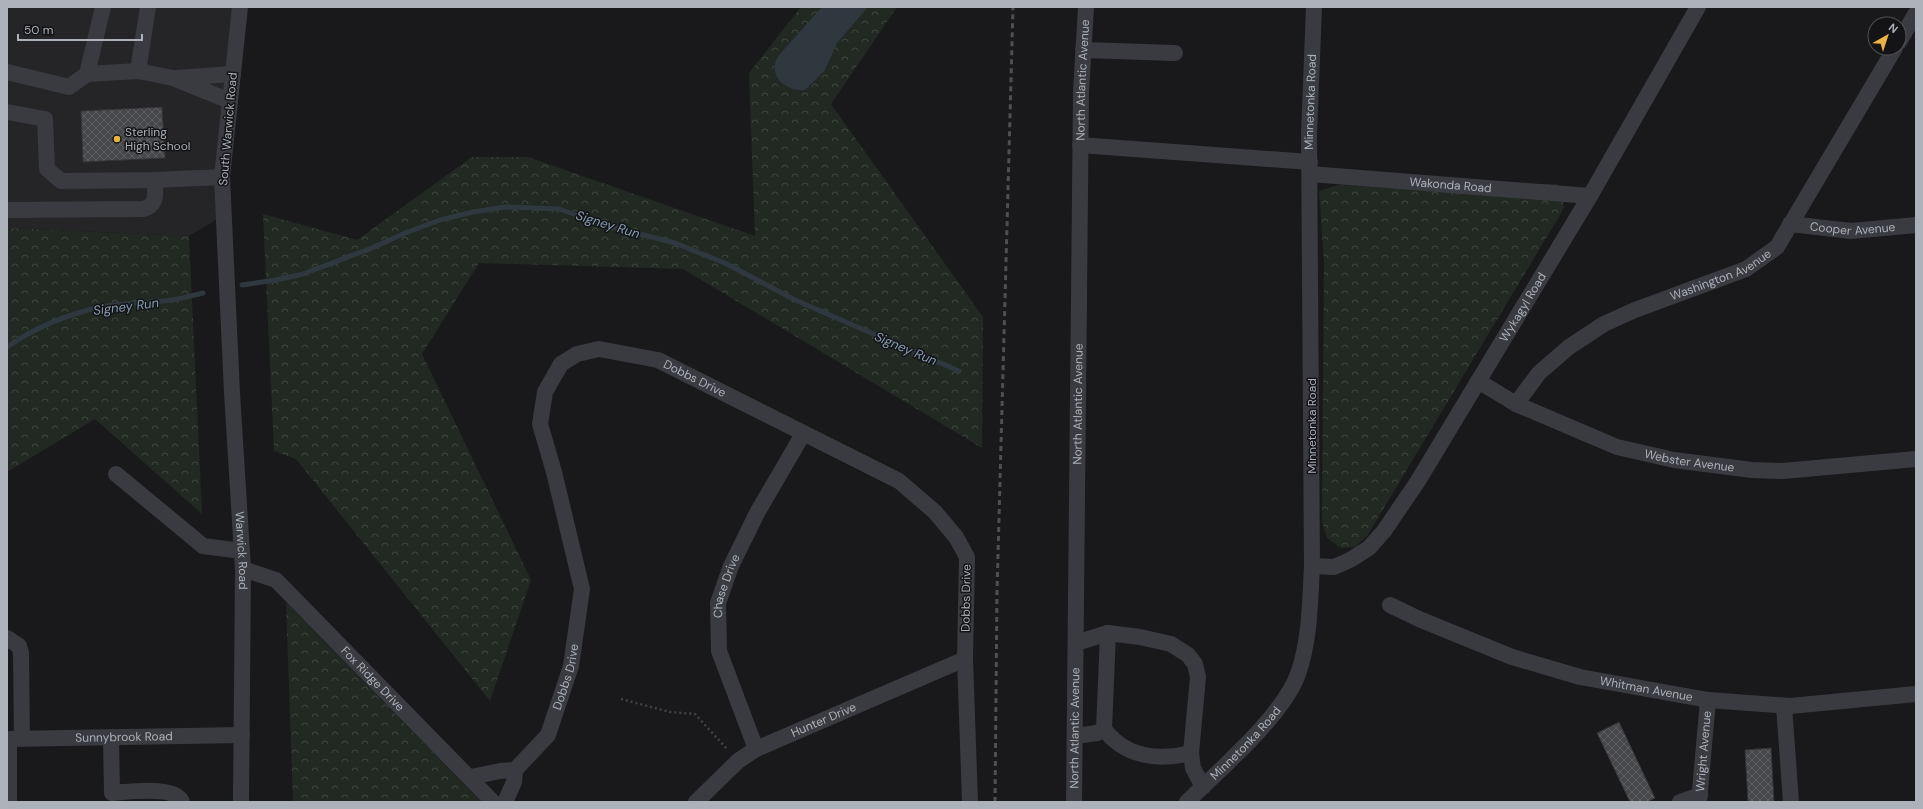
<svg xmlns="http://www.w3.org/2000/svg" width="1923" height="809" viewBox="0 0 1923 809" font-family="'DM Sans',sans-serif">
<defs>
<pattern id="forest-crowns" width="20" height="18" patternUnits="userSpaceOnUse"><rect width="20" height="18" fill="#212922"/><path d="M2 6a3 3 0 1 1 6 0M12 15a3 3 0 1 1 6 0" fill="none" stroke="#3f4640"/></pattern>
<pattern id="building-cross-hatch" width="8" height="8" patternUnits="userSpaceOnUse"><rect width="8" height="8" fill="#46474b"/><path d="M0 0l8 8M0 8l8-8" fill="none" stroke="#5e5f63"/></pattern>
</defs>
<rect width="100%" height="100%" fill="#19191b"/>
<path fill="#252528" d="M7,7H240L224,215L189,236L7,228Z"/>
<path fill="url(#forest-crowns)" d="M801,7H897L831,104L983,317L982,448L683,269L479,263L422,354L531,580L490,701L296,459L274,451L263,214L357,240L472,157H528L755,236L749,73Z
M1558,184L1564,207L1560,215L1367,536L1355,547L1341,548L1327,538L1322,522L1324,262L1319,191L1339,185L1507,196L1518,185Z
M7,228L189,236L202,514L95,419L7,472Z
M286,602L481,802H293Z"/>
<path fill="#30383f" d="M822,7H868L837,43L825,70L805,90C791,92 772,81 775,64C775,61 778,58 779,55Z"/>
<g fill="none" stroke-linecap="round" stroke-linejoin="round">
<path stroke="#30383f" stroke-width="5" d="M242,285L276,280L303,274L372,248L405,233L440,220L473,212L506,207L559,209L605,225L675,243L727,264L795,300L959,371
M7,347C31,330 59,318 88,310C113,303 139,303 164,301C177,300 191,296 203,293"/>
</g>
<path fill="url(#building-cross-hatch)" stroke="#333337" d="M162,107L165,158L83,162L81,111Z
M1619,722L1655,798L1647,802H1630L1597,733Z
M1771,748L1774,802H1748L1745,750Z"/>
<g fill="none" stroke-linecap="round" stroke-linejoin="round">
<path stroke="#404247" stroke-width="2.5" stroke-dasharray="2 3" stroke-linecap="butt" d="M621,699L670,712L695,714L727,749"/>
<g stroke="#3a3b40" stroke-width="16">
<path d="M103,7L87,74L138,71L173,78L230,101"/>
<path id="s1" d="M240,7L222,177L232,393L243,569L241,802"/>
<path d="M1899,42L1916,13"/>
<path d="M1083,50L1175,53"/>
<path d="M138,71L148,7"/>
<path d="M7,72L69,87L87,74"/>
<path d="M176,78L233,74"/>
<path d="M7,112L45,119L47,169L61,181L155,180L222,177"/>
<path d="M1080,145L1310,162"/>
<path id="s2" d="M1310,174L1590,196"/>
<path d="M7,210L143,209C158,205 155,194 155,180"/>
<path id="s3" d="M1790,224L1851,231L1916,225"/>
<path id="s4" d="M1478,381L1516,404L1617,447L1674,460L1752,470L1783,471L1916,459"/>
<path id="s5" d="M1516,404L1539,373L1569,347L1604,324L1635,310L1746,269L1777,247L1895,48"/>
<path d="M116,474L203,546L242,551"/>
<path id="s6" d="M1312,566L1334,567L1350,560L1369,548L1384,531L1418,481L1590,196L1698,7"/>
<path id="s7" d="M243,569L276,580L493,802"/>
<path id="s8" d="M1390,605L1419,619L1512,657L1580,677L1708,700L1790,706L1916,694"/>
<path d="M7,638L19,646L21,653L22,739"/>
<path d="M1076,643L1108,633L1140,637L1171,644L1188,655L1195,664L1198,677L1191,753L1193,768L1203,787"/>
<path d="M1784,706L1791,802"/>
<path d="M1104,729C1125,757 1158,761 1191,753"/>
<path d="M1075,736L1097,733L1104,729L1108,633"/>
<path d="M111,737L112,793C128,792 175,785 182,802"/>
<path id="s9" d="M7,739L242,735"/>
<path id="s10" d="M756,749L719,651L718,603L731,566L757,513L803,434"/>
<path d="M471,777L500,771L515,770"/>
<path d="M9,802V739"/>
<path id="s11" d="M505,802L514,782L515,770L548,735L571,666L582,589L554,472L540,424L545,392L561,364L577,354L599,349L658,360L899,481L935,512L956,537L967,557L965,659L970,802"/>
<path id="s12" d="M696,802L738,761L756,749L965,659"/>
<path id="s13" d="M1074,802L1081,92L1086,7"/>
<path id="s14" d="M1187,802C1219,770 1283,716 1298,674C1310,640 1310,602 1312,566L1309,134L1314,7"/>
<path d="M1680,802L1700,795"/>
<path id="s15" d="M1699,802L1708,700"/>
</g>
<path stroke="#4d4f55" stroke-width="3" stroke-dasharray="5 4" stroke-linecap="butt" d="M995,802L997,591L1013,7"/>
</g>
<circle fill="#eab342" stroke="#141416" stroke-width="1.5" cx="117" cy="139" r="4"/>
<g text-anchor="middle" stroke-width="3" stroke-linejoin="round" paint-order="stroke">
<g font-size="12" fill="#acb1ba" stroke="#141416">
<text dy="4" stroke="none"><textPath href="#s13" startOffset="722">North Atlantic Avenue</textPath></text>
<text dy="4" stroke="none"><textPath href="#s14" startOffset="744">Minnetonka Road</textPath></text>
<text transform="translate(228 129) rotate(-85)" y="4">South Warwick Road</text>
<text dy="4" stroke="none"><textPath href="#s2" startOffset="141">Wakonda Road</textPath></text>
<text dy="4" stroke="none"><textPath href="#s3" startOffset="63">Cooper Avenue</textPath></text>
<text dy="4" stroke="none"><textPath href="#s5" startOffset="247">Washington Avenue</textPath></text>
<text dy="4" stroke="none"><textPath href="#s6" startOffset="348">Wykagyl Road</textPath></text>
<text dy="4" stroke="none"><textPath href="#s11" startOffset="610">Dobbs Drive</textPath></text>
<text dy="4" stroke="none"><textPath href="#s13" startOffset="398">North Atlantic Avenue</textPath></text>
<text transform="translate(1312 426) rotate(-90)" y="4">Minnetonka Road</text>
<text dy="4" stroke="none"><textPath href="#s4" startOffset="228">Webster Avenue</textPath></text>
<text dy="4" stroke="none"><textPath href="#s1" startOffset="545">Warwick Road</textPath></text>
<text dy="4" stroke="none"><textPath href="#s10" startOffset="171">Chase Drive</textPath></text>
<text transform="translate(966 598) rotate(-89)" y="4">Dobbs Drive</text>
<text dy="4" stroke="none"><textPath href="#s11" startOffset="143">Dobbs Drive</textPath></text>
<text dy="4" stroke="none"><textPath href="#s7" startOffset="173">Fox Ridge Drive</textPath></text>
<text dy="4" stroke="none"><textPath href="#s8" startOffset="271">Whitman Avenue</textPath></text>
<text dy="4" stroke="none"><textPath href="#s12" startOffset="154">Hunter Drive</textPath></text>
<text dy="4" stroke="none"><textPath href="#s13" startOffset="74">North Atlantic Avenue</textPath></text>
<text dy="4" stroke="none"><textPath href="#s9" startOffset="117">Sunnybrook Road</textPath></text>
<text dy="4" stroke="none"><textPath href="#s14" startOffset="83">Minnetonka Road</textPath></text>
<text dy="4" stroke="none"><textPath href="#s15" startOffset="51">Wright Avenue</textPath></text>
</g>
<g font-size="12" fill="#acb1ba" stroke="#141416" text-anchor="start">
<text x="125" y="136">Sterling<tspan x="125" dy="14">High School</tspan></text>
</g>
<g font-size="13" font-style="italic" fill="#859eb3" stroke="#141416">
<text transform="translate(608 224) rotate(17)" y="5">Signey Run</text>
<text transform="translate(126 306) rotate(-7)" y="5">Signey Run</text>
<text transform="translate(906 348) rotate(23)" y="5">Signey Run</text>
</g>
</g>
<rect width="1923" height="809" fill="none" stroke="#acb1ba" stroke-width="16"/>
<g transform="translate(1887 36) rotate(39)"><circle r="19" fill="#141416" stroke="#515358"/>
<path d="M0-3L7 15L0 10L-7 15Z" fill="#eab342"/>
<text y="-6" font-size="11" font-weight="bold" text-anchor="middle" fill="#acb1ba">N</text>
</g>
<path d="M18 34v6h124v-6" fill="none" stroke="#acb1ba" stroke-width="2"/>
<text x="24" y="34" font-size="12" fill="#acb1ba" stroke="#141416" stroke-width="3" paint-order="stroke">50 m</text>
</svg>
